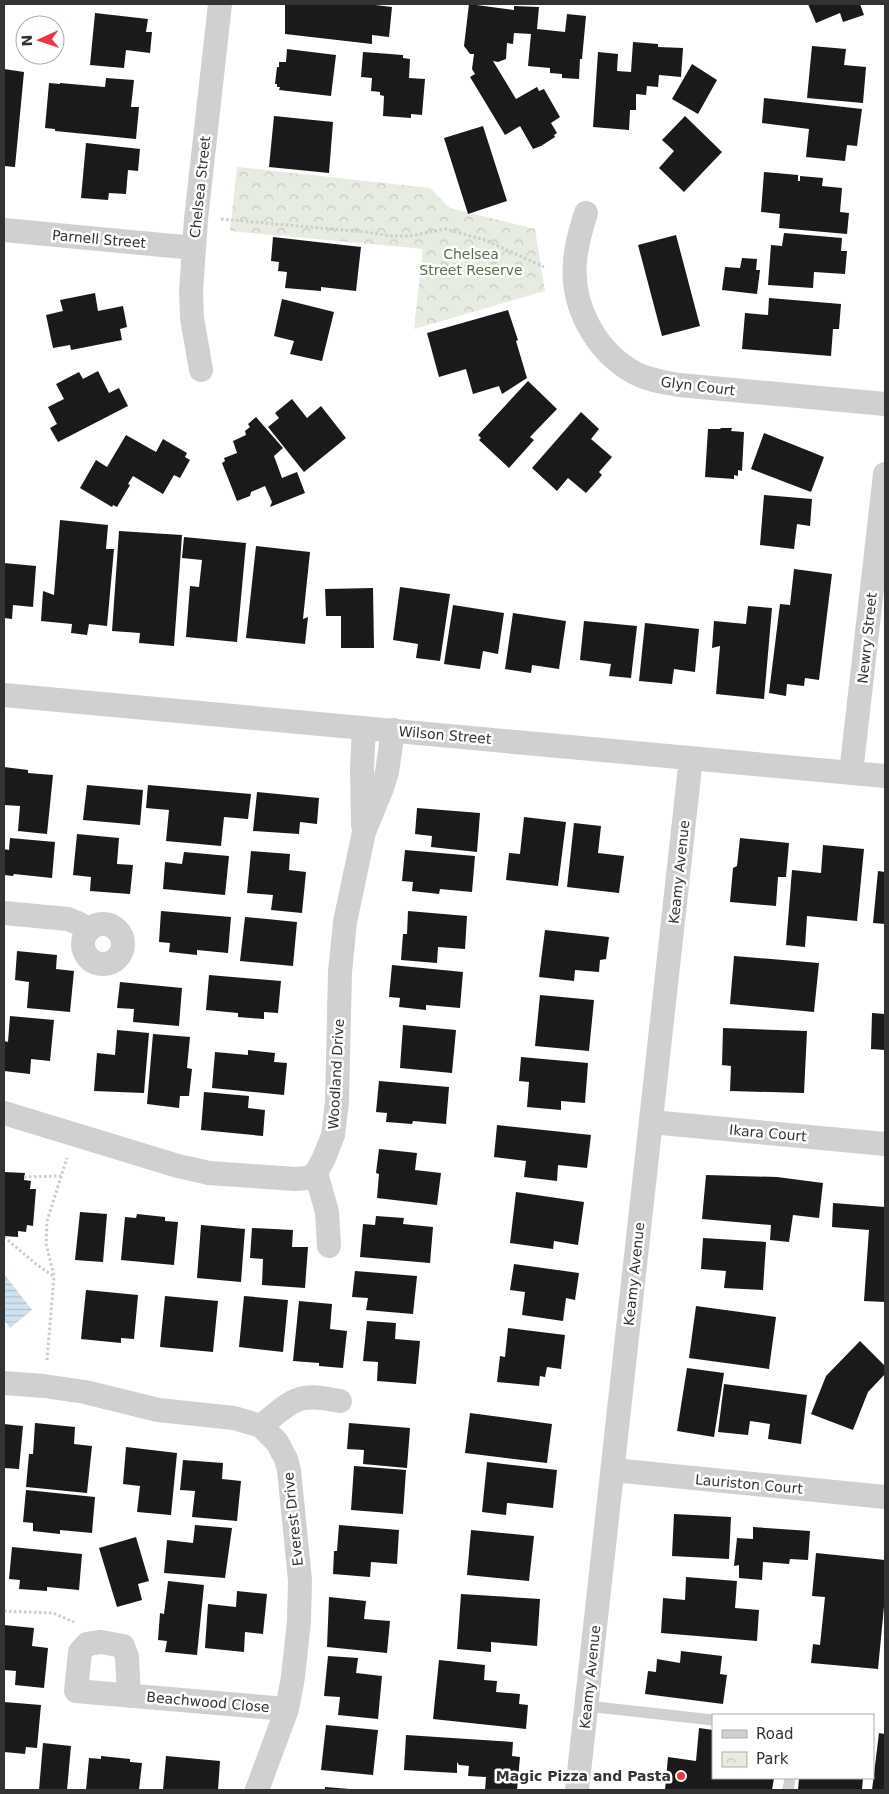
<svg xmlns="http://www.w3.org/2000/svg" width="889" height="1794" viewBox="0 0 889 1794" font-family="'DejaVu Sans',sans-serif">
<defs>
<pattern id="park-crowns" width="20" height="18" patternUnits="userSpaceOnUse" patternTransform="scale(1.25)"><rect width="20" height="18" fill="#e6ecdf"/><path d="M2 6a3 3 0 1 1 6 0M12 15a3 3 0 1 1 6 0" fill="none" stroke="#c6cbc0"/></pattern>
<pattern id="water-rules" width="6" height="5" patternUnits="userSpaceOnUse" patternTransform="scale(1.25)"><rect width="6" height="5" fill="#cfe2ee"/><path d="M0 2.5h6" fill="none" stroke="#b2c2cd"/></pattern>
</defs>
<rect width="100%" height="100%" fill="#fff"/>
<path fill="url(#park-crowns)" d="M237,167L430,188L450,208L535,229L545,291L414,329L423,249L230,231Z"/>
<path fill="url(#water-rules)" d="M4,1274L32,1310L10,1328L4,1320Z"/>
<path fill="#1a1a1a" d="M285,4H376L375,5L392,7L389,37L372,35V44L285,34Z
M469,4L514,10V6L539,7L537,29L565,32L567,14L586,16L582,59H580L579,79L562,78V74L550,73V68L528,66L531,34L514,33L513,44L507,43L506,59L498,62L493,61L516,99L537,87L539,91L544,89L560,117L551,123L557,133L554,135L555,137L541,146L533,149L520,126L505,135L470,77L475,74L472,69L474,54H470L464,46Z
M808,4H860L864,15L843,22L840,13L816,23Z
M95,13L148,19L146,32H152L150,53L126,50L124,68L90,65Z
M633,42L658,44V47L683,48L681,77L659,75L658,87L647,86L646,95L636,94V110H630L629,130L593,127L598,52L618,54L617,71L631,72Z
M812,46L846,49L844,65L866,67L863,103L807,98Z
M287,49L336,55L331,96L279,90L280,87H277V84H275L277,67H279V62H286Z
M363,52L403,55V58L410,59L409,78L425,79L422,115L411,114V118L383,116L384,96L380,95V92L371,91L372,78L361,77Z
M692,64L717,80L698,114L672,99Z
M4,69L24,72L15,167L4,166Z
M106,78L134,80L131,107H139L136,139L55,131V129L45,128L49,83L60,84V83L105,87Z
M764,98L862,109L857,146L847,145L845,161L806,157L809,129L762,123Z
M274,116L333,122L329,173L269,167Z
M685,116L722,152L684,192L659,168L674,151L662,140Z
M483,126L507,201L468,214L444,138Z
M86,143L140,149L138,171L128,170L126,194L109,193L108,200L81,198Z
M764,172L798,175V181H800V176L823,178L822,186L842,188L840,212L849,213L847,234L779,228L780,214L761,212Z
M784,233L842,238L841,251H847L845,274L814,272L813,288L768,285L771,245L782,246Z
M676,235L700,326L662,336L638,245Z
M273,237L361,247L356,291L321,287V291L285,288L287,272L278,271L279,262L271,261Z
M742,258L757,259L756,270H760L757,294L722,290L725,267L740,268Z
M95,293L98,311L123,306L127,327L120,329L122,340L71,350L70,345L53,348L46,315L63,311L60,300Z
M769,298L841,304L839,329H833L831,356L742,349L745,313L768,315Z
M282,299L334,312L322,361L290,354L294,341L274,336Z
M508,310L518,340L516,341L527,378L502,394L499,386L473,394L466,369L439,377L427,333Z
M98,371L109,393L119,388L128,406L58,442L50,428L57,424L48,407L64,399L56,384L79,372L83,379Z
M528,381L557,409L530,437L534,440L509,468L479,440L481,438L478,435Z
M292,399L307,418L321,406L346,438L304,472L268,427L279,418L275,413Z
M581,412L599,429L591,439L612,457L599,472L602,475L586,493L568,478L557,491L532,468Z
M256,417L283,448L274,456L282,478L297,472L305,493L270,507L272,502L265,486L251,492L250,496L237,501L222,463L225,461L224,458L237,453L233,441L246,435L245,431L250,427L248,424Z
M721,428H732L731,431L744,432L742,471L738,470V476L734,475V479L705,477L708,429H720Z
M764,433L824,457L811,492L751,469Z
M126,435L156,452L163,439L187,453L185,457L190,460L180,478L174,475L163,494L133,476L128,484L130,485L117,507L113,505L112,507L80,488L96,460L107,467Z
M764,495L812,499L810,526L797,524L794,549L760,545Z
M60,520L108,525L106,549H114L107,626L89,624L87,635L71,633L72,624L41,621L43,591L54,595Z
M119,531L182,535L174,646L139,643L140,633L112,631Z
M184,537L246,543L237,642L186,637L190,586L199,587L202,560L182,558Z
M256,546L310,552L303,619L308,617L305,644L246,638Z
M4,563L36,566L33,607L13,605L12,619L4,618Z
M794,569L832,574L819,680L805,678L804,686L787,684L786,696L769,693L780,604L790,605Z
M400,587L450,594L440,661L416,658L418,644L393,640Z
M373,588L374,648H341V616H326L325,589Z
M453,605L504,613L498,654L483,651L480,669L444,664Z
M748,606L772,608L764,699L716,694L720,646L712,648L714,621L746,624Z
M513,613L566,621L559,669L532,665L531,673L505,669Z
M584,621L637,626L631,678L609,676L611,664L580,660Z
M645,623L699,629L695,672L674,669L672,684L639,681Z
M4,767L28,770V773L53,775L47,834L18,831L20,806L4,805Z
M87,785L143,790L140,825L83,820Z
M148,785L251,794L248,819L224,817L221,846L166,841L169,810L146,808Z
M257,792L319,798L317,824L300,822L299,834L253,831Z
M417,808L480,813L477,852L431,847L432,836L415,834Z
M524,817L566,822L558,886L506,880L509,853L520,854Z
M574,823L601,826L598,853L624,856L619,893L567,887Z
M77,834L119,838L117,864L133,865L130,894L90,891L91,877L73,875Z
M10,838L55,842L52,878L14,874L13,876L4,875V849L9,850Z
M740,838L789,843L786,877H778L776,906L730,902L733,868L737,866Z
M823,845L864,849L857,921L807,916L805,947L786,945L792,870L821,873Z
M405,850L475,856L472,892L440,889L439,894L412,891L413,882L402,881Z
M251,851L290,854L289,870L306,872L302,913L271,910L273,895L247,893Z
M184,852L229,856L225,895L163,889L165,862L182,864Z
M878,871L885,872V924L873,923Z
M161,911L231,917L228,953L197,950V955L169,952L170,943L159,942Z
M408,911L467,916L465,949L438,947L437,963L401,960L403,934H407Z
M245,917L297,922L293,966L240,961Z
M545,930L609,937L606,959L600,960L599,972L575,970L574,981L539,977Z
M17,951L57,955L56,969L74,971L70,1012L27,1008L29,982L15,980Z
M734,956L819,963L814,1012L730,1004Z
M392,965L463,972L460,1008L426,1005V1010L399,1007L400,998L389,997Z
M209,975L281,981L278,1013L264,1012V1019L238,1017V1013L206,1010Z
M120,982L182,988L179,1026L133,1022L134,1009L117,1008Z
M540,995L594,1000L589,1051L535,1046Z
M872,1013L885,1014V1050L871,1049Z
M10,1016L54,1020L50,1061L31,1059L30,1074L4,1071V1041L8,1042Z
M403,1025L456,1030L452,1073L400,1068Z
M723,1028L807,1031L804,1093L730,1091L731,1066L722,1065Z
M117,1030L149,1033L144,1093L94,1091L97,1053L115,1055Z
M153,1034L190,1037L187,1068L192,1069L189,1096H180L179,1108L147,1104Z
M248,1050L275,1053L274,1062L287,1063L284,1095L212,1088L215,1052L248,1055Z
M521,1057L588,1063L585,1103L561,1101V1110L527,1107L529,1082L519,1081Z
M379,1081L449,1087L446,1124L413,1121L412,1124L386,1122L387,1113L376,1112Z
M204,1092L249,1096L248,1108L265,1110L263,1136L201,1130Z
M497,1125L591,1135L587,1168L558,1165L557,1181L524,1177L526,1161L494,1157Z
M379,1149L417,1153L415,1170L441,1173L437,1205L377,1198L379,1174L376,1173Z
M4,1172L25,1173L24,1180L31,1181L30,1189H36L33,1226L27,1225L26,1232L18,1231V1237L4,1236Z
M706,1175L777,1177L823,1183L819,1218L793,1215L789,1242L770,1240L771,1225L702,1219Z
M516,1192L584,1202L578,1245L554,1241L553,1249L510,1243Z
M833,1203L885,1207V1302L864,1301L869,1230L832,1227Z
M80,1212L107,1214L103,1262L75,1260Z
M137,1214L165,1217V1221L178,1222L174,1265L121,1260L125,1217L136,1218Z
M376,1216L404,1218L403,1224L433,1227L430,1263L360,1257L363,1224L375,1225Z
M201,1225L245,1229L241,1282L197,1278Z
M252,1228L293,1230L292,1247H308L305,1288L262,1285L263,1259L250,1258Z
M703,1238L766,1242L763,1290L724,1288L726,1271L701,1269Z
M514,1264L579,1273L575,1300L566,1298L563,1321L522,1315L525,1292L510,1290Z
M355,1271L417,1276L413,1314L366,1310L368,1298L352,1297Z
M86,1290L138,1295L134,1339L121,1338V1343L81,1339Z
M165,1296L218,1301L213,1352L160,1347Z
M244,1296L288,1300L283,1352L239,1347Z
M299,1301L332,1304L330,1329L347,1331L343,1368L319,1366V1363L293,1361Z
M696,1306L776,1317L769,1369L689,1358Z
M367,1321L396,1323L395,1339L420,1341L416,1384L377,1381L378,1362L363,1361Z
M508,1328L565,1335L561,1369L547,1367L545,1377L540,1376L539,1386L497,1382L500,1356L505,1357Z
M860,1341L885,1366V1374L868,1392L853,1430L811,1414L826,1376Z
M687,1368L724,1373L714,1437L677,1431Z
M724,1384L807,1395L801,1444L768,1439L770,1424L750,1421L748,1435L718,1432Z
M470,1413L552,1424L547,1463L465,1453Z
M35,1423L75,1427L74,1444L92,1446L87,1493L26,1487L29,1454H33Z
M349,1423L410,1428L407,1468L363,1464L364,1450L347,1449Z
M4,1424L23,1426L19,1469L4,1468Z
M126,1447L177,1453L171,1515L137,1512L140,1486L123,1484Z
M183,1460L223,1463L222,1479L241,1481L237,1521L192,1517L195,1491L180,1490Z
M487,1462L557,1470L553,1508L507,1503L506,1515L482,1512Z
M354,1466L406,1470L403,1514L351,1510Z
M26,1490L95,1497L92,1533L60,1530V1534L33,1531V1523L23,1522Z
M674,1514L731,1517L729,1559L672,1556Z
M195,1525L232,1528L225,1578L164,1573L167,1540L193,1543Z
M339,1525L399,1530L397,1564L371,1562L370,1577L333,1574L334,1551H337Z
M753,1527L810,1531L808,1560L790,1559L789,1564L763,1562L762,1580L739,1578V1565L734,1566L737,1538L753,1539Z
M471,1530L534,1536L529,1581L467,1575Z
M136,1537L149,1581L138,1584L142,1600L117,1607L99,1548Z
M12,1547L82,1554L79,1590L47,1587V1591L19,1589L20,1580L9,1579Z
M816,1553L885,1560V1596L878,1669L811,1663L813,1644L820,1645L825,1597L812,1596Z
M686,1577L737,1581L735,1608L759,1610L757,1641L661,1633L663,1598L685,1600Z
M168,1581L204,1585L197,1655L165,1652L167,1641L158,1640L160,1613L164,1614Z
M237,1591L267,1594L263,1634L245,1632L244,1652L205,1648L208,1604L236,1607Z
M461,1594L540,1599L537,1646L491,1642V1652L457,1649Z
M329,1597L366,1601L364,1619L390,1621L387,1653L327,1647Z
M4,1625L34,1628L32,1646L48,1648L44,1688L15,1685L16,1671L4,1670Z
M681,1651L722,1656L720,1674L727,1675L723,1704L645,1694L648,1671L656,1672L657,1659L680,1663Z
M328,1656L358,1658L356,1673L382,1676L378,1719L338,1715L340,1697L324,1696Z
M439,1660L485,1665L484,1680L497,1681L496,1692L520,1694L519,1704L528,1705L526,1729L433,1719Z
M4,1702L41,1705L37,1748L26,1747L25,1754L4,1752Z
M326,1725L378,1730L373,1775L321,1770Z
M699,1728L713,1730V1778H774L772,1790H665L668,1757L696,1761Z
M879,1733L885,1734V1790H872Z
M406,1735L513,1742L512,1756L520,1757L517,1790H485L486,1777L468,1776L469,1766L459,1765L457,1762V1773L404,1770Z
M43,1743L71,1746L67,1790H39Z
M101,1756L130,1759V1762L142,1763L139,1790H86L89,1758L101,1759Z
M166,1756L220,1761L218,1790H163Z
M799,1778H863L862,1790H798Z
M325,1787L350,1789V1790H325Z"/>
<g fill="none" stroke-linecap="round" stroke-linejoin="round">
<path stroke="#cdcdcd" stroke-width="3" stroke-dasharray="2.5 2.5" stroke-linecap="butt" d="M221,219L366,232L390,236H410L445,229L485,240L544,267
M24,1177L61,1176
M4,1237L36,1264L53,1276
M47,1360L54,1276L46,1244L47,1221L67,1158
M4,1611L53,1613L74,1622"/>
<path stroke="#d0d0d0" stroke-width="11" d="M587,1706L713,1720
M788,1790L790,1778"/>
<path stroke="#d0d0d0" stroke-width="24" d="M586,213C581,229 576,245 575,262C571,306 596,352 635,373C648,380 664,382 679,385L885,404
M4,230L194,248
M201,370L192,318L191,292L196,219L220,4
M4,695L885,776
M851,773L885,474
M363,825L362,769L364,728
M4,913L68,919L80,924L88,931
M83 944a20 20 0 1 1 40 0a20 20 0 1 1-40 0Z
M4,1113L178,1166L209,1173L295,1179L308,1178L316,1173L324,1158L333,1135L337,1102L340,972L345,922L364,832L382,788L387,772L393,730
M651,1122L885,1144
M316,1173L327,1212L329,1246
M4,1383L44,1386L85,1392L158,1410L234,1418L261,1426L277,1442L286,1459L289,1470L300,1580L299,1621L293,1677L287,1709L257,1790
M261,1426C273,1417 286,1403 300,1399C313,1395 328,1399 340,1401
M613,1470L885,1497
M129,1696L127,1657L123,1646L101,1642L87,1644L80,1652L76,1691L287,1709
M577,1790L691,758"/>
</g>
<circle fill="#e63946" stroke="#fff" stroke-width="2" cx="681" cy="1776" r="5"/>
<g text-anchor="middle" stroke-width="5" stroke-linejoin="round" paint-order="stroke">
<g font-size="14" fill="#333" stroke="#fff">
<text transform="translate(200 187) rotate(-84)" y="5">Chelsea Street</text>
<text transform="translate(99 239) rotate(5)" y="5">Parnell Street</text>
<text transform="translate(698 386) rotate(7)" y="5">Glyn Court</text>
<text transform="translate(867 638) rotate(-84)" y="5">Newry Street</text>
<text transform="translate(445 735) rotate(5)" y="5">Wilson Street</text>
<text transform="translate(679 872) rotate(-84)" y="5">Keamy Avenue</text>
<text transform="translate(336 1074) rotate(-87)" y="5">Woodland Drive</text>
<text transform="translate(768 1133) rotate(5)" y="5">Ikara Court</text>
<text transform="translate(634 1274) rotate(-84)" y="5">Keamy Avenue</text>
<text transform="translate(749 1484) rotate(5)" y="5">Lauriston Court</text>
<text transform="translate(293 1519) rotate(-96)" y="5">Everest Drive</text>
<text transform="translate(590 1677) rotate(-84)" y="5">Keamy Avenue</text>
<text transform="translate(208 1702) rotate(5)" y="5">Beachwood Close</text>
</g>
<g font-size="14" fill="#56703f" stroke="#fff">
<text x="471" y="259">Chelsea<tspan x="471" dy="16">Street Reserve</tspan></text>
</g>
<g font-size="14" font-weight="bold" fill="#333" stroke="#fff" text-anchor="end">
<text x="671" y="1781">Magic Pizza and Pasta</text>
</g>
</g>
<rect width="889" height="1794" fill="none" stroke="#333333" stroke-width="10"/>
<rect x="712" y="1714" width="162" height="65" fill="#ffffff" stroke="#adadad"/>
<rect x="722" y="1730" width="25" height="8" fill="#d0d0d0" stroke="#adadad"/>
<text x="756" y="1739" font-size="15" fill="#333333">Road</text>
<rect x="722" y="1752" width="25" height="15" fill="url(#park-crowns)" stroke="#adadad"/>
<text x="756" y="1764" font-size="15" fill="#333333">Park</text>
<g transform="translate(40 40) rotate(267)"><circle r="24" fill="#ffffff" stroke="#adadad"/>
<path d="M0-4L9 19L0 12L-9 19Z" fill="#e63946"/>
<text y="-8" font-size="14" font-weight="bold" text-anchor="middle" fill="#333333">N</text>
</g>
</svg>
